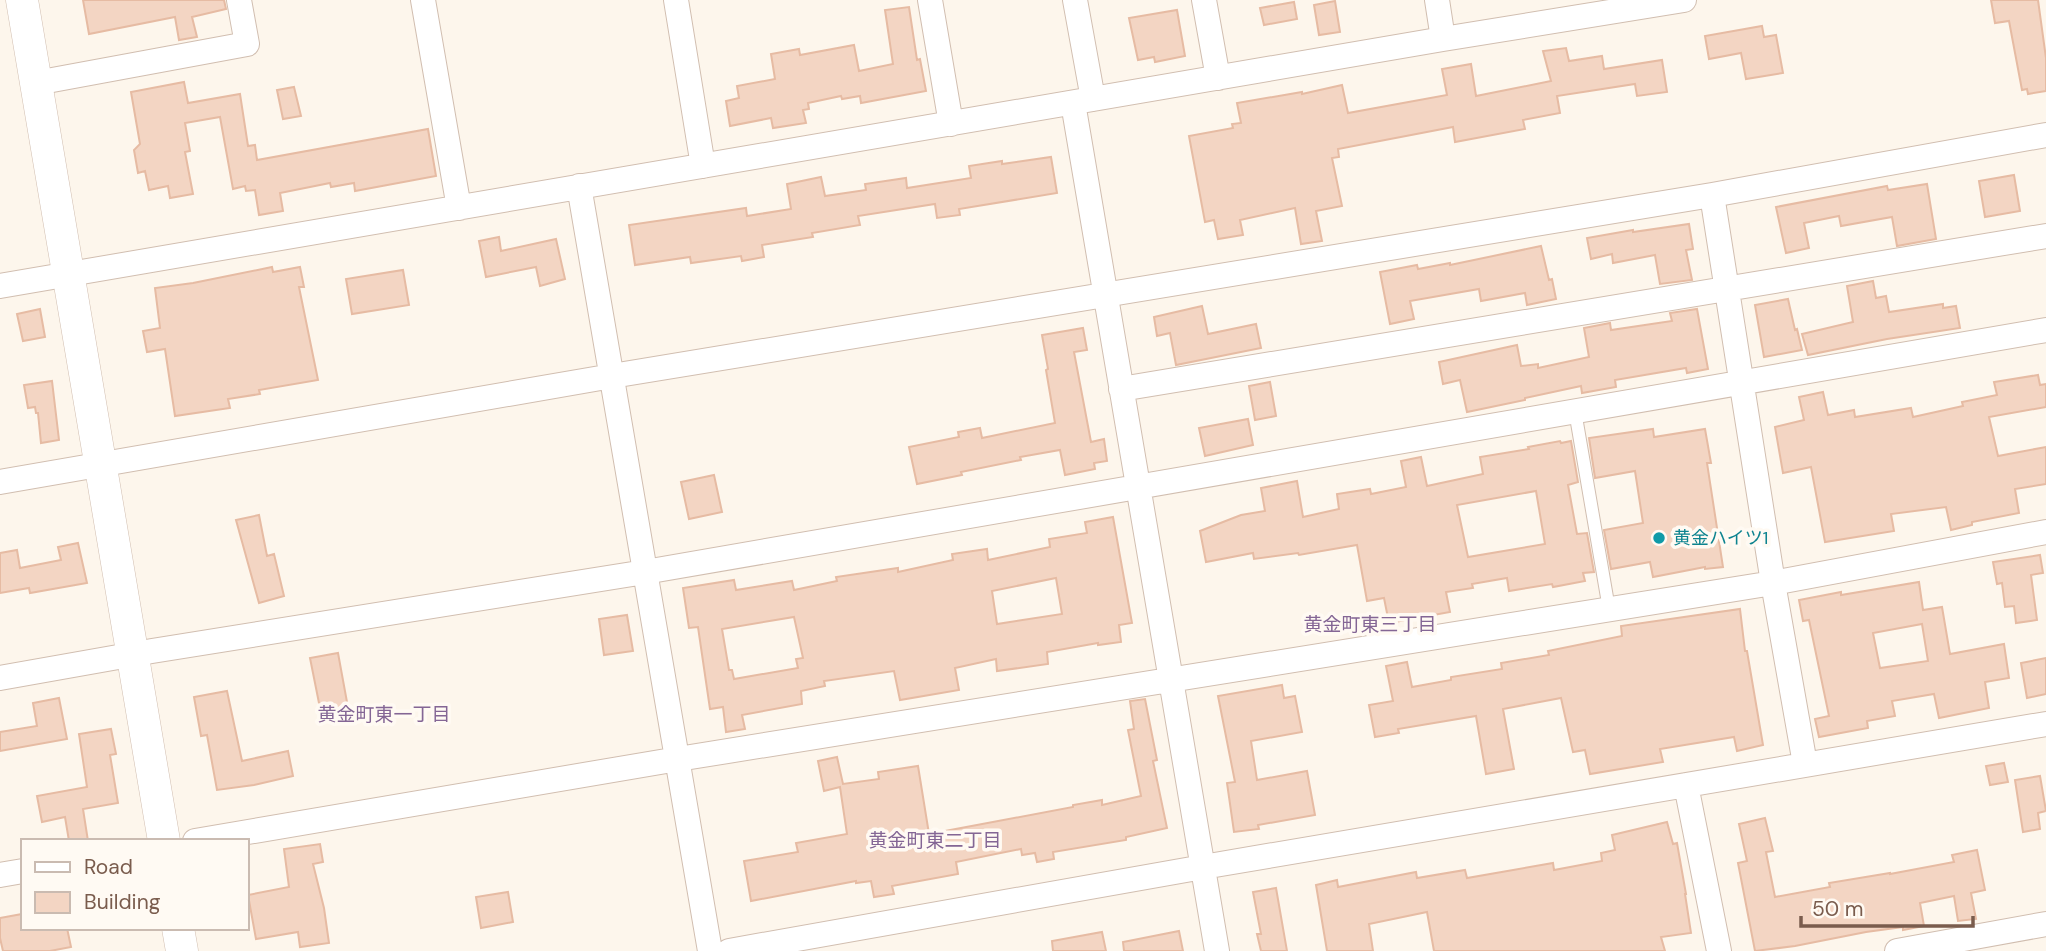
<svg xmlns="http://www.w3.org/2000/svg" width="2046" height="951" viewBox="0 0 2046 951" font-family="'DM Sans','Noto Sans JP',sans-serif">
<rect width="100%" height="100%" fill="#fdf6ec"/>
<path fill="#f3d5c3" stroke="#e6bba3" stroke-width="2" fill-rule="evenodd" d="M83,0H224L226,9L192,17L197,37L179,40L175,17L89,34Z
M1991,0H2038L2046,58V91L2028,94L2027,89L2022,90L2009,21L1995,23Z
M1335,1L1340,32L1319,35L1314,5Z
M1294,2L1297,19L1264,25L1260,8Z
M909,7L917,60L920,59L926,91L861,103L860,96L842,99L841,96L808,103L809,109L803,110L806,123L773,128L771,118L730,126L726,101L739,98L737,86L775,79L771,54L799,49L800,55L854,45L859,71L893,64L885,10Z
M1177,10L1185,56L1155,62L1154,57L1138,60L1129,18Z
M1762,26L1764,37L1776,35L1783,73L1746,79L1741,53L1709,59L1705,36Z
M1566,48L1569,61L1602,56L1604,69L1662,60L1667,92L1637,96L1635,84L1557,96L1560,113L1523,120L1525,129L1455,142L1453,127L1338,149L1339,157L1332,158L1342,206L1316,211L1322,241L1301,244L1295,208L1240,220L1243,235L1218,239L1214,220L1205,222L1189,136L1233,128L1232,124L1241,123L1237,103L1302,92V94L1342,85L1348,113L1447,95L1442,69L1471,64L1476,96L1551,81L1543,51Z
M184,82L188,103L240,94L248,146L255,145L257,160L428,129L436,176L355,191L354,183L331,187L330,183L280,193L283,211L259,215L255,190L246,191L245,186L233,189L220,117L185,123L190,151L185,152L193,194L170,198L168,186L149,190L145,171L138,173L134,150L140,144L131,92Z
M294,87L301,116L283,119L277,90Z
M1051,157L1057,193L959,209L960,215L937,218L935,204L858,216L860,225L812,233L813,237L762,245L764,257L742,261L741,256L691,263L690,257L635,265L629,225L746,208L747,216L791,209L787,184L821,177L825,196L866,190L865,184L906,178L907,188L971,178L969,166L1002,161V164Z
M2014,175L2020,211L1985,217L1979,181Z
M1927,184L1936,239L1897,246L1892,217L1841,226L1839,216L1804,223L1809,248L1786,253L1776,207L1887,186L1888,190Z
M1689,224L1693,249L1686,250L1692,280L1660,284L1655,255L1613,263L1612,254L1591,259L1587,238L1633,230V232Z
M499,237L501,251L556,239L565,279L540,286L536,267L486,277L479,241Z
M1541,246L1549,280L1552,279L1556,299L1527,305L1525,293L1481,301L1479,289L1410,301L1414,319L1390,324L1380,272L1417,265L1418,269L1450,263V265Z
M272,267L273,272L300,267L304,287H299L318,380L259,390L260,394L228,399L230,408L175,416L165,349L147,352L143,331L160,328L155,288L193,283Z
M403,270L409,305L352,314L346,279Z
M1873,281L1876,298L1886,296L1889,312L1943,304V308L1956,306L1960,328L1887,339L1808,355L1802,334L1853,322L1847,286Z
M1788,299L1795,330L1797,329L1802,350L1764,357L1755,305Z
M1202,306L1208,334L1256,324L1261,348L1176,365L1170,333L1157,336L1154,317Z
M40,309L45,337L23,341L17,314Z
M1697,309L1708,369L1687,373L1686,368L1615,380L1616,387L1582,393L1581,386L1525,398V400L1467,412L1460,380L1443,384L1439,362L1517,345L1521,366L1538,364V368L1589,357L1584,328L1610,323L1611,330L1672,321L1670,313Z
M1083,328L1087,350L1074,352L1091,442L1104,439L1107,461L1094,463L1095,469L1065,475L1060,450L1020,457L1021,460L961,472L962,475L917,484L909,447L959,437L958,432L980,428L982,438L1055,423L1046,370L1048,369L1042,335Z
M2038,375L2040,385L2046,384V407L1989,417L1998,456L2046,447V484L2015,489L2019,513L1972,522V525L1951,530L1946,507L1891,514L1894,531L1825,542L1811,467L1783,473L1775,427L1804,420L1799,397L1823,392L1828,415L1854,410L1855,417L1911,408L1913,417L1963,406L1962,402L1997,395L1994,382Z
M52,381L59,440L41,443L38,413H36L35,407L28,408L24,385Z
M1270,382L1276,416L1255,420L1249,386Z
M1248,419L1253,445L1205,456L1199,428Z
M1653,429L1654,437L1705,429L1711,463H1707L1723,567L1705,569V567L1653,577L1650,562L1611,569L1604,530L1643,523L1635,471L1595,478L1589,438Z
M1560,441L1561,443L1571,441L1578,482L1568,485L1577,534L1587,533L1594,572L1583,573L1585,581L1553,587L1552,584L1509,591L1507,578L1472,584L1473,588L1446,592L1450,612L1389,623L1384,598L1367,601L1357,545L1299,555L1298,553L1254,559L1253,553L1206,562L1200,531L1241,515L1265,511L1261,488L1297,481L1303,517L1339,509L1337,494L1370,489L1371,494L1406,487L1401,461L1421,457L1427,486L1483,474L1480,457L1529,449L1528,447ZM1536,491L1545,544L1468,557L1457,505Z
M714,475L722,512L689,519L681,482Z
M259,515L267,556L274,554L284,596L259,603L236,520Z
M1113,517L1132,623L1119,625L1121,642L1098,645V643L1047,652L1048,664L997,671L996,659L955,668L959,690L900,700L894,671L824,681L825,686L801,691L802,704L742,715L745,729L726,732L723,707L710,709L698,627L689,628L683,588L734,580L736,590L792,581L794,590L837,581L836,577L898,568V572L953,560L952,554L987,549L988,560L1050,547L1049,539L1087,533L1085,522ZM1056,578L1062,614L997,624L992,591ZM794,617L803,658L796,659L798,668L734,679L732,670H729L722,629Z
M78,543L87,583L30,593L29,588L0,593V553L17,550L20,568L61,560L58,547Z
M2040,555L2043,573L2031,575L2037,620L2016,623L2014,606L2005,607L2002,583L1997,584L1993,562Z
M1919,582L1923,610L1942,607L1950,654L2004,644L2009,678L1985,682L1989,708L1939,718L1934,694L1892,701L1895,716L1867,721L1868,728L1819,737L1815,719L1829,716L1809,620L1803,621L1799,600L1841,592V595ZM1922,624L1928,661L1880,668L1873,633Z
M1740,609L1745,651H1747L1763,745L1737,751L1734,737L1660,749L1663,762L1590,774L1585,750L1573,752L1561,698L1503,709L1514,769L1486,774L1476,716L1398,729L1399,733L1375,737L1369,705L1393,701L1386,666L1407,662L1412,687L1451,680V677L1502,669L1501,663L1549,655L1548,651L1622,636L1621,626Z
M627,615L633,651L604,655L599,619Z
M338,653L349,713L322,718L310,658Z
M2046,658V694L2027,698L2021,663Z
M1282,685L1284,698L1295,696L1302,732L1251,741L1257,780L1307,771L1315,815L1258,825L1259,829L1234,832L1227,783L1235,782L1218,696Z
M227,691L242,761L288,751L293,776L254,785L217,790L207,735L201,736L194,697Z
M59,698L67,739L0,751V732L37,726L33,703Z
M1145,699L1157,760L1153,761L1167,828L1126,837V840L1053,852L1054,859L1037,862L1035,853L1022,855L1021,849L956,862L958,874L892,886L894,894L874,897L871,881L856,883V881L751,901L744,861L798,852L796,843L847,834L840,787L824,791L818,761L837,757L843,784L879,779L878,772L918,766L929,834L1073,807V805L1102,800V805L1141,796L1128,730L1134,729L1130,701Z
M111,729L116,754L110,755L118,803L83,809L88,841H69L65,817L42,822L37,796L87,787L79,734Z
M2004,763L2008,782L1990,785L1986,766Z
M2040,776L2046,811L2038,813L2040,829L2023,832L2015,780Z
M1765,818L1773,851L1766,852L1775,897L1830,887L1829,883L1890,873V874L1954,862L1952,855L1977,850L1985,890L1971,893L1976,919L1958,921L1954,896L1920,903L1924,926L1903,930V927L1866,932L1795,946L1755,951L1738,863L1747,861L1739,824Z
M1667,822L1673,844L1677,843L1686,894H1685L1691,933L1661,937L1665,951H1434L1427,912L1369,924L1373,951H1327L1316,885L1337,880L1338,887L1416,872L1417,878L1465,870L1467,878L1553,863L1554,870L1602,861L1601,853L1615,850L1612,835Z
M320,844L323,862L313,864L324,908L329,943L300,947L298,932L256,939L248,895L289,887L284,849Z
M1276,888L1287,951H1261L1257,934H1261L1253,892Z
M508,892L513,922L481,928L476,897Z
M22,914L23,928H67L71,947L50,951H3L0,938V918Z
M1179,931L1183,951H1124L1123,942Z
M1102,932L1106,951H1053L1052,941Z"/>
<g fill="none" stroke-linecap="round" stroke-linejoin="round">
<g stroke="#d1beb0" stroke-width="14">
<path id="service" d="M1575,411L1609,609"/>
</g>
<g stroke="#d1beb0" stroke-width="26">
<path id="minor" d="M423,0L459,208
M676,0L703,166
M930,0L951,124
M1075,0L1093,99
M1204,0L1218,78
M1437,0L1443,39
M36,83L247,44L239,0
M1073,103L1217,951
M579,186L710,951
M1712,195L1773,583L1805,764
M0,286L1443,39L1684,0
M1121,389L2046,236
M0,482L612,376L1712,195L2046,135
M0,678L152,651L645,572L2046,330
M1686,785L1719,951
M195,841L678,759L1773,583L2046,532
M0,875L23,871
M729,951L1203,867L2046,724
M1897,951L2046,924"/>
</g>
<g stroke="#d1beb0" stroke-width="33">
<path id="tertiary" d="M22,0L164,841
M178,928L182,951"/>
</g>
<use href="#service" stroke="#fff" stroke-width="12"/>
<use href="#minor" stroke="#fff" stroke-width="24"/>
<use href="#tertiary" stroke="#fff" stroke-width="32"/>
</g>
<circle fill="#0f9aa8" stroke="#fffaf3" stroke-width="2.5" cx="1659" cy="538" r="7"/>
<g text-anchor="middle" stroke-width="7" stroke-linejoin="round" paint-order="stroke">
<g font-size="18" fill="#0d838f" stroke="#fffaf3" text-anchor="start">
<text x="1673" y="544">黄金ハイツ1</text>
</g>
<g font-size="19" fill="#846695" stroke="#fffaf3">
<text x="1370" y="631">黄金町東三丁目</text>
<text x="384" y="721">黄金町東一丁目</text>
<text x="935" y="847">黄金町東二丁目</text>
</g>
</g>
<rect x="21" y="839" width="228" height="91" fill="#fffaf3" stroke="#cabbb1" stroke-width="2"/>
<rect x="35" y="862" width="35" height="10" fill="#ffffff" stroke="#cabbb1" stroke-width="2"/>
<text x="84" y="874" font-size="21" fill="#7a5c4d">Road</text>
<rect x="35" y="892" width="35" height="21" fill="#f3d5c3" stroke="#cabbb1" stroke-width="2"/>
<text x="84" y="909" font-size="21" fill="#7a5c4d">Building</text>
<path d="M1801 916v10h172v-10" fill="none" stroke="#7a5c4d" stroke-width="3.5"/>
<text x="1812" y="916" font-size="21" fill="#7a5c4d" stroke="#fffaf3" stroke-width="5" paint-order="stroke">50 m</text>
</svg>
